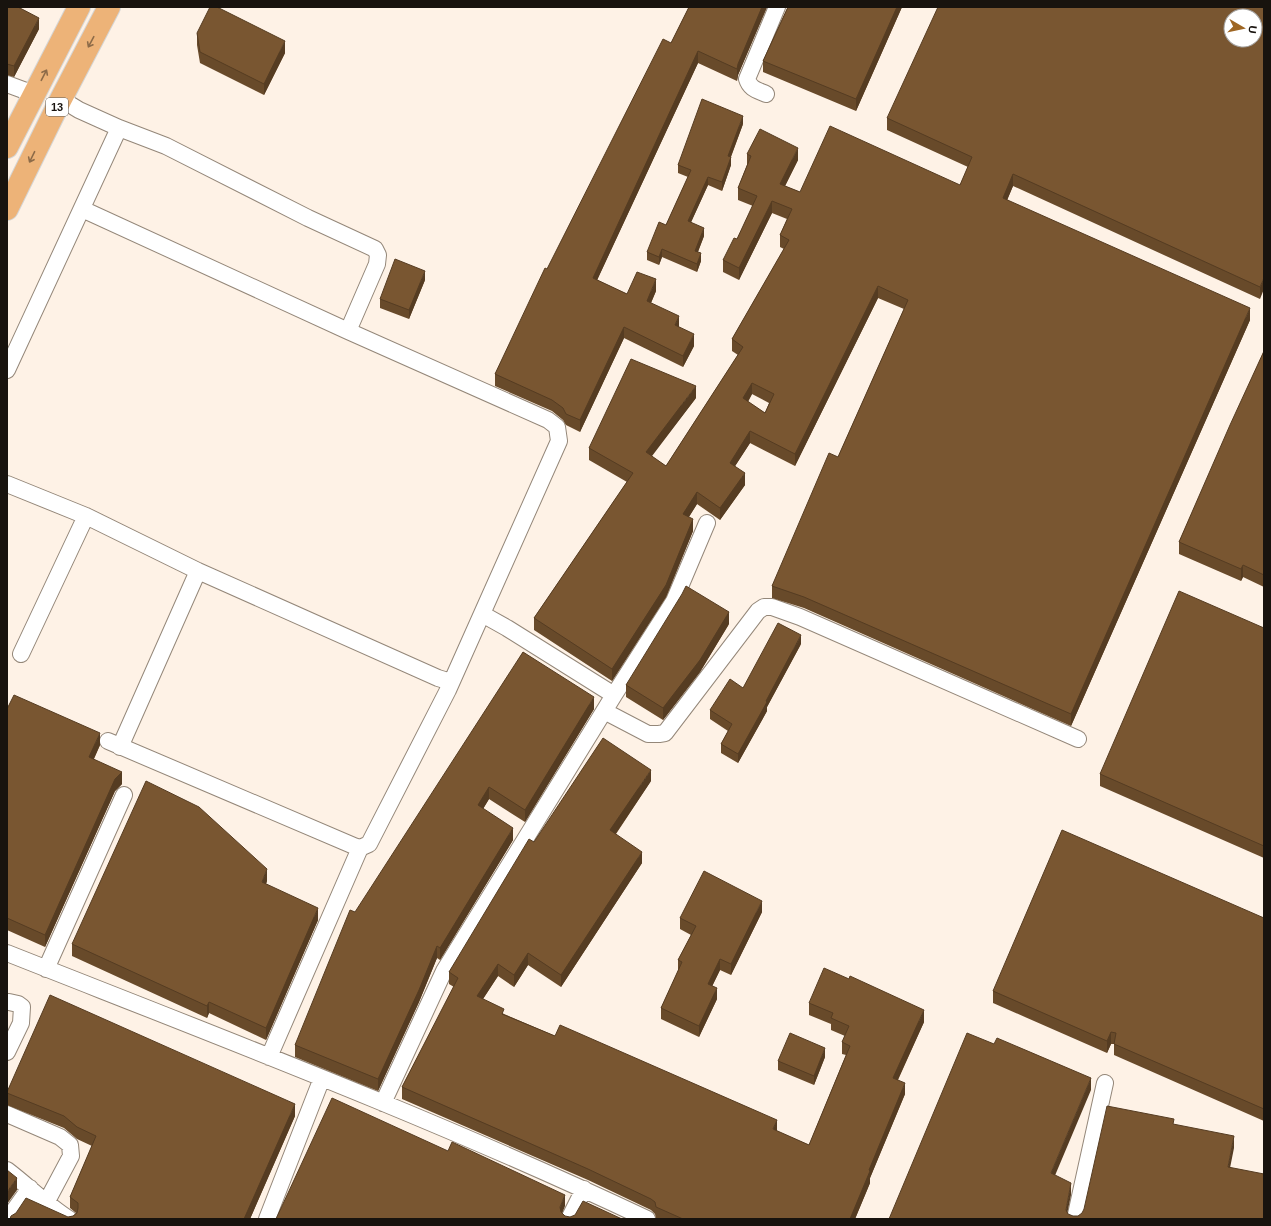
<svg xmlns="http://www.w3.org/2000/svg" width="1271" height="1226" viewBox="0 0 1271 1226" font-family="Arial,sans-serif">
<rect width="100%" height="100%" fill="#fef2e6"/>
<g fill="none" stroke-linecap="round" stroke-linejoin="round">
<g stroke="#948779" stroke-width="18">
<path id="minor" d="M7,84L34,94
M766,94C757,90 750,89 747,79L777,7
M61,99L79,110L119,128
M82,209L348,331L548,420L557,427L559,441L448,690L369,844L360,848L354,846L108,741
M7,370L119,128L166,146L308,218L375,249L378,255L377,264L348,331
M7,484L86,516L198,571L438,678L451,682
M482,614L507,628L614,695
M21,654L86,516
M604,711L648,734H659L665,733L758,611L764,607H772L800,617L1078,739
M120,747L198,571
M7,953C222,1038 438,1120 647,1219
M46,969L124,795
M7,1052L21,1023L22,1007L18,1004L9,1002
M269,1057L360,848
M383,1103L444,971L614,695L674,601L707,523
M7,1114L60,1137L70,1145L71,1156L46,1203
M7,1170C28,1186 47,1205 69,1219
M8,1219L30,1188
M267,1219L322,1078
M569,1219L584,1189
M1075,1219L1105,1083"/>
</g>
<g stroke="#d5d5d4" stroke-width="24">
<path id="highway" d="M7,147L79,7
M7,209L61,99L109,7"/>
</g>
<use href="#minor" stroke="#fff" stroke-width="16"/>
<use href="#highway" stroke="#edb378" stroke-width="22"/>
</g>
<path fill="#684a2a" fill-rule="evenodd" d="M7,7L39,29L14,77L7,75Z
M689,7H767L738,75L737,81L698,63L597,280L627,294L656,291L651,303L679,327L694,346L683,367L624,338L580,432L566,425L563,420L552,411L495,386V374L547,269L671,43Z
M788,7H902L856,111L763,72V61Z
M1264,7L1260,299L1013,186L1007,200L1250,320L1071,726L804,608L772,598V586L838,457L904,309L878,298L795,466L750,443L735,466L745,485L720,520L697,504L689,517L693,531L666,597L612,681L534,630V618L627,482L589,460V448L696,398L651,456L666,466L738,355L732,351V339L784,249L780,247V235L787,219L772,213L739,280L723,272V260L737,239L753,206L738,200V188L747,165V154L798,160L785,186L800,192L960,185L968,167L887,130V118ZM752,394L769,403L765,413L748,402Z
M197,33L285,53L264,95L200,63L197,45Z
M743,124L731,157V165L722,191L708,185L691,222L704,236L698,252L701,261L697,272L662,257L659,265L647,260V252L666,225L688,177L678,173V165Z
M425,280L409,319L380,308V299Z
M1264,351V587L1243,577L1241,581L1179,554V542Z
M729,624L700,672L663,720L626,697V685Z
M1264,628V858L1100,786V774Z
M801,644L767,707V711L738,763L721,753V744L728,731L710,719V710L743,688Z
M523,652L594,709L525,822L489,799L483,809L513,840L440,960L437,958L419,1002L378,1091L295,1057V1045Z
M7,709L100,745L94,759L122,784L115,791L45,947L7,930Z
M651,781L616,834L642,863L561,987L528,965L514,987L498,976L483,999L504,1014L809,1145L846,1055L842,1054V1042L845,1036L831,1030V1024L809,1015V1003L924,1022L898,1080L905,1094L870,1178V1183L855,1219H656L655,1214L651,1210L588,1180L402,1099V1087L454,987L449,984V972L534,842Z
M267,881L266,884L318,920L266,1040L209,1013L207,1018L72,956V944Z
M762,912L731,975L720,970L712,986L717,999L699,1037L661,1019V1008L678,971V960L691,935L680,929V918Z
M1264,918V1121L1114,1055V1044H1111L1107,1053L993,1003V991Z
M825,1057L814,1085L778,1070V1061Z
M7,1092L295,1116L250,1219L68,1217L73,1216L76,1213L70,1208V1197L92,1146L77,1139L64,1128L7,1105Z"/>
<path fill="#553c22" d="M762,7H767L738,75L737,81V69L738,64Z
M897,7H902L856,111V99Z
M39,18V29L14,77V66Z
M285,41V53L264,95V84Z
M698,51V63L593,289V278Z
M743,116V124L728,164V156Z
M798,148V160L780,196V184Z
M731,157V165L722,191V182Z
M1013,174V186L1003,210V198Z
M708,177V185L688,229V221Z
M772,201V213L739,280V268Z
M704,228V236L695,259V251Z
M662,249V257L659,265V257Z
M701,253V261L697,272V264Z
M425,271V280L409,319V310Z
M1264,278V289L1260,299V287Z
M656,279V291L647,312V301Z
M878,286V298L795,466V454Z
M1250,308V320L1071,726V714Z
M679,316V328L675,325Z
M624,327V338L580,432V420Z
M694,334V346L683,367V356Z
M752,383V394L743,410V398Z
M696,386V398L646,464V452Z
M750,431V443L730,474V463Z
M745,473V485L720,520V508Z
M697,492V504L683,526V514Z
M693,519V531L666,597L612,681V669Z
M1243,565V577L1241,581V569Z
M729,612V624L700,672L663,720V708Z
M801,635V644L767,707V711L738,763V754Z
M594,697V709L525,822V810Z
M100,733V745L89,769V757Z
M651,770V781L610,842V830Z
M122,772V784L115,791L45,947V935L115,779Z
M489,787V799L478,817V805Z
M513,828V840L440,960V948Z
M642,852V863L561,987V975Z
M267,869V881L262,894V882Z
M762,901V912L731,975V964Z
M318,908V920L266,1040V1028Z
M437,946V958L419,1002L378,1091V1079Z
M528,953V965L514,987V975Z
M720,959V970L708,995V984Z
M498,964V976L477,1008V996Z
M717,988V999L699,1037V1026Z
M209,1002V1013L207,1018V1006Z
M924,1010V1022L893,1090V1078Z
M1111,1032V1044L1107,1053V1041Z
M825,1048V1057L814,1085V1076Z
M1091,1078V1090L1051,1185V1173Z
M905,1083V1094L870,1178V1183L855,1219H850L869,1170Z
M295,1104V1116L250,1219H244Z
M777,1120V1132L773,1129Z
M1234,1136V1148L1228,1178V1167Z
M17,1178V1190L7,1204V1192Z
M1071,1183V1195L1066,1219V1210Z
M565,1195V1206L560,1219V1207Z"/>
<path fill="#795631" stroke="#553c22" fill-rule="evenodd" d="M7,7H18L39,18L14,66L7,64Z
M210,7H217L285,41L264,84L200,52L197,33Z
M689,7H762L738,64L737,69L698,51L593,278L627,294L637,272L656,279L647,301L679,316L675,325L694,334L683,356L624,327L580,420L566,414L563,408L552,400L495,374L545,268L547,269L663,39L671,43Z
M788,7H897L856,99L763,61Z
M938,7H1264V278L1260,287L1013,174L1003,198L1250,308L1071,714L804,597L772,586L829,453L838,457L908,300L878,286L795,454L750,431L730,463L745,473L720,508L697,492L683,514L693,519L666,585L612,669L534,618L633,473L589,448L631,359L696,386L646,452L666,466L743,347L732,339L789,240L780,235L792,209L772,201L739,268L723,260L734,238L737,239L757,196L738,188L751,156L747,154L760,129L798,148L780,184L800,192L830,126L960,185L972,157L887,118ZM1231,16H1255V40H1231ZM752,383L774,394L765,413L743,398Z
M702,99L743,116L728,156L731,157L722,182L708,177L688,221L704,228L695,251L701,253L697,264L662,249L659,257L647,252L659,222L666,225L691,170L678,165Z
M395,259L425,271L409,310L380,299Z
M1264,351V575L1243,565L1241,569L1179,542L1230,425Z
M686,586L729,612L700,660L663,708L626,685L682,594Z
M1179,591L1264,628V846L1100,774Z
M778,623L801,635L766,701L767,702L738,754L721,744L732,724L710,710L730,679L743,688Z
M523,652L594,697L525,810L489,787L478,805L513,828L440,948L437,946L419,990L378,1079L295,1045L350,910L355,912Z
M14,695L100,733L89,757L122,772L115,779L45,935L7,918V709Z
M603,738L651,770L610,830L642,852L561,975L528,953L514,975L498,964L477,996L504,1009L502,1014L555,1036L560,1025L777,1120L773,1129L809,1145L850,1046L842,1042L849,1026L831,1018L833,1013L809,1003L824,968L849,979L850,976L924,1010L893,1078L905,1083L869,1170L870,1171L850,1219H683L656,1207L655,1202L651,1199L588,1169L402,1087L458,978L449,972L529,839L534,842Z
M146,781L199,807L267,869L262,882L318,908L266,1028L209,1002L207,1006L72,944Z
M1062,830L1264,918V1109L1114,1044L1116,1033L1111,1032L1107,1041L993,991Z
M704,871L762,901L731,964L720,959L708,984L717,988L699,1026L661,1008L682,962L678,960L696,926L680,918Z
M50,995L295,1104L244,1219H10L11,1216L16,1213L26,1198L68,1217L73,1216L77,1213L78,1208V1203L70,1197L96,1136L77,1127L64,1116L7,1093V1092Z
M790,1033L825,1048L814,1076L778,1061Z
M967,1033L994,1044L997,1038L1091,1078L1051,1173L1071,1183L1066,1210L1068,1214L1073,1216H1078L1082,1213L1084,1209L1107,1106L1174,1119L1173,1124L1234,1136L1228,1167L1264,1174V1219H889Z
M332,1098L448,1151L452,1142L565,1195L560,1207L561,1212L565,1216L570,1217L575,1215L583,1201L622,1219H276Z
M7,1170L17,1178L7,1192Z"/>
<defs><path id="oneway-shaft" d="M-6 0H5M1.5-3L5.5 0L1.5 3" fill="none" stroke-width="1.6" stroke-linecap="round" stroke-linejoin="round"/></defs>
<g stroke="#8d6b48">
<use href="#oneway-shaft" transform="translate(91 42) rotate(118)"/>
<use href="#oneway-shaft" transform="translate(44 75) rotate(-63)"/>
<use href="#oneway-shaft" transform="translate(32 157) rotate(116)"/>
</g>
<g text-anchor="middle" stroke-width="4" stroke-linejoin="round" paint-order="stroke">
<rect fill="#fff" stroke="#5d5a56" stroke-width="1" x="46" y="98" width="22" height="18" rx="3"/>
<g font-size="11" font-weight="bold" fill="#18130e">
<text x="57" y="111">13</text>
</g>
</g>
<rect width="1271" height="1226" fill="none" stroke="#18130e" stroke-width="16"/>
<g transform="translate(1243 28) rotate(99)"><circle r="19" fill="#ffffff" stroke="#a3a19f"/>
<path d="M0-3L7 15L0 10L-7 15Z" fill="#9e6623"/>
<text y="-6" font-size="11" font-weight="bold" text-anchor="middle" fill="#18130e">U</text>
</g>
</svg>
